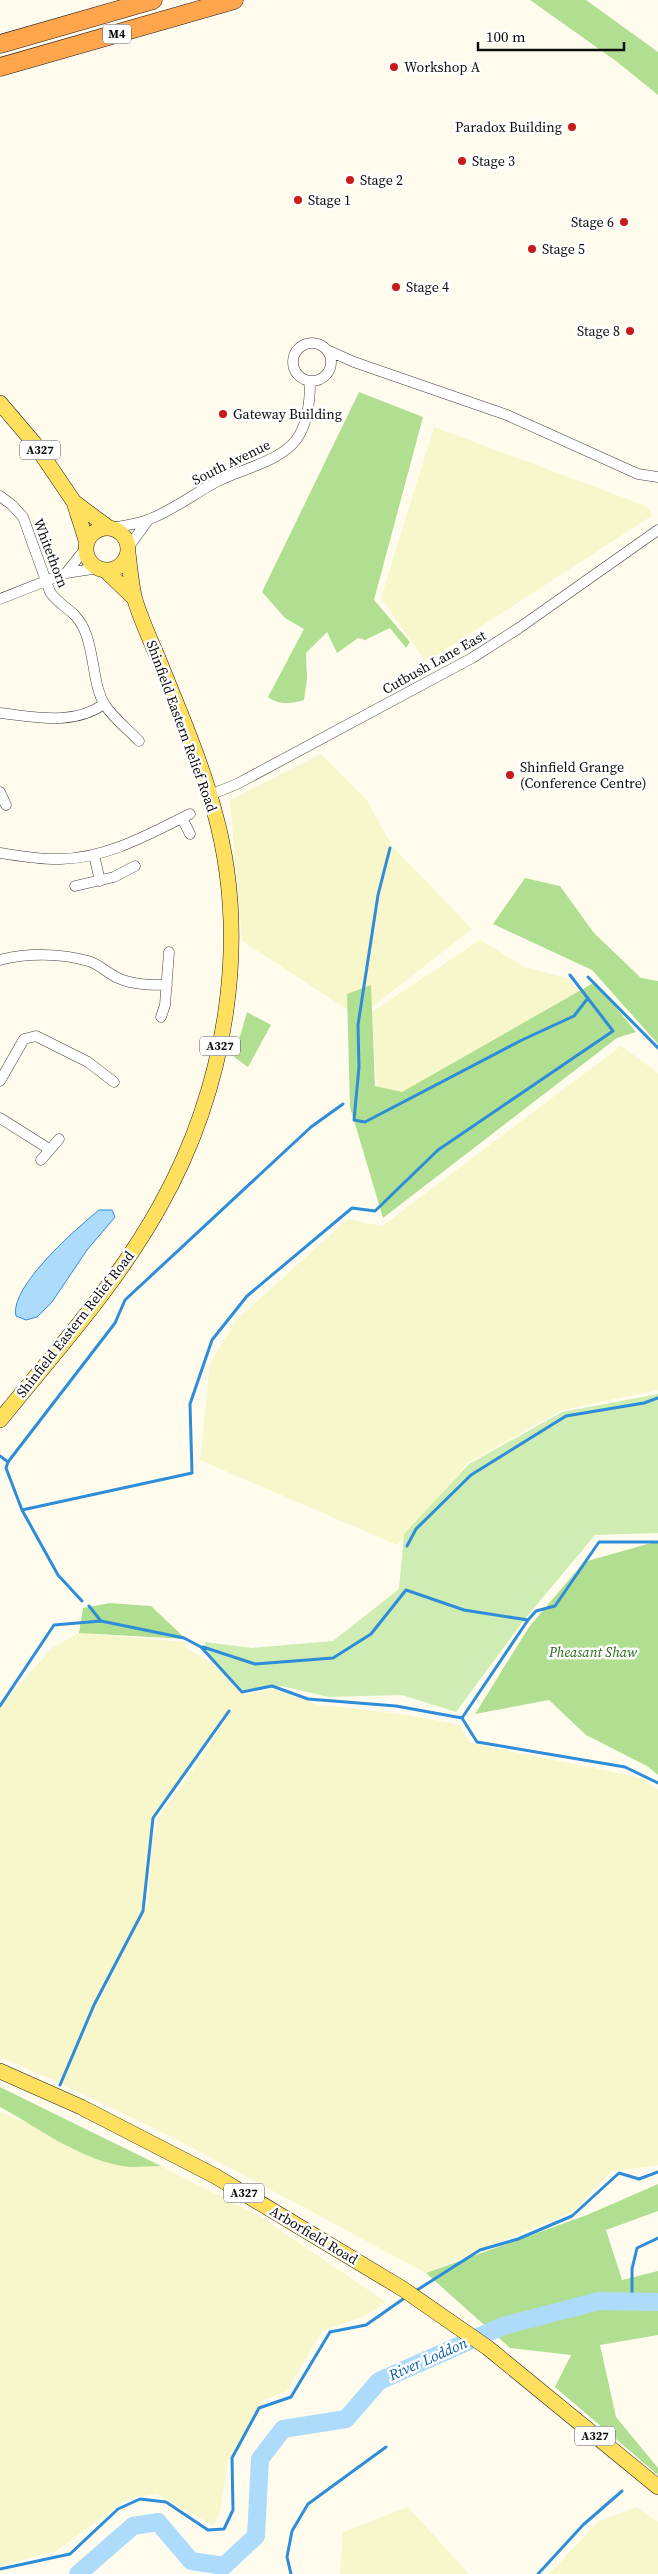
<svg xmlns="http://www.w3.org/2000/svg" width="658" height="2574" viewBox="0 0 658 2574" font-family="'Source Serif 4',serif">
<rect width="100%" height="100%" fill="#fffcee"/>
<path fill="#f8f6cb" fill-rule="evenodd" d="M434,427L646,506L653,515L426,662L381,598Z
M321,754L366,799L392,846L472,929L359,1017L242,941L230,800Z
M480,940L525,967L566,978L580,991L402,1092L377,1088L372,1012Z
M621,1046L658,1073V1390L562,1410L468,1463L397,1545L200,1460L210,1363L236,1320L348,1219L382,1226Z
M79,1633L186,1642V1648L209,1661L244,1692L243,1695L274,1689L321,1706H333L408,1715L460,1725L470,1743L643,1778L658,1790V2165L610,2172L574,2211L426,2273L174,2138L60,2083L0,2057V1706L52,1648ZM237,1703L184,1783L158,1817L152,1845L148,1903L75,2051L111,1974L143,1911L153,1818Z
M0,2112L37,2127L77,2152L126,2165L161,2166L259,2216L386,2302L364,2316L322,2331L287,2391L264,2400L228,2462L220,2511L214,2526L157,2494L129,2498L56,2551L0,2566Z
M408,2507L469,2574H340L343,2532Z
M636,2507L658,2522V2574H549L598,2522Z"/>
<path fill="#cfedb3" d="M658,1394V1533L595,1535L524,1620L456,1712L402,1695L329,1697L281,1686L243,1690L205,1654V1642L252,1648L333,1641L399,1589L404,1534L469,1464L562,1412Z"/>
<path fill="#b1df91" d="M530,0H586L658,52V95L616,61Z
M359,392L423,417L374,600L410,642L406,648L390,628L365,640L358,638L337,653L327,632L306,653L307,679L304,700C292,704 278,705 268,697L304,629L285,618L262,592Z
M525,878L560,886L594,933L641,978L658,981V1044L592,970L493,924Z
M595,982L636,1032L617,1038L383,1218L350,1107L347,994L371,985L375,1086L402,1092Z
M247,1012L271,1025L248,1067L234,1057Z
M658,1541V1775L647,1766L586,1735L549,1700L475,1714L529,1627L584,1562Z
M110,1603L151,1606L186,1639L79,1633L83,1608Z
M0,2087L161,2166C148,2166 134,2168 122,2166C77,2158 39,2128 0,2107Z
M658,2184V2211L606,2230L622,2280L658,2271V2335L600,2345L616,2417L658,2468V2475L555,2387L571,2355L510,2348L426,2273L587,2215Z"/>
<path fill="#addbfc" stroke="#2e8dd9" d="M99,1210H112L115,1217L87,1250L52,1302L37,1317L26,1320L16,1316C9,1287 77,1228 99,1210Z"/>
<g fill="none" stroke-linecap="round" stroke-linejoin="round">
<path stroke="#2e8dd9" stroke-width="3" d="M390,848L378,895L358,1025L359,1067L354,1120L365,1122L522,1040L574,1016L588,998
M588,977L658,1048
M0,1456L8,1462L6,1468L22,1510
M8,1462L115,1323L125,1300L311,1127L343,1104
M407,1546L416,1529L471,1475L566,1416L644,1403L658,1398
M82,1601L58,1575L22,1510L192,1473L190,1404L212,1340L247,1296L352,1208L375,1211L438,1150L613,1031L570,975
M89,1606L101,1621
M203,1647L255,1664L333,1658L371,1634L406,1590L464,1610L528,1620
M0,1706L54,1625L101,1621L184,1638L201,1647L242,1692L272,1686L308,1699L396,1706L462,1718L477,1742L625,1767L658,1783
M462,1718L528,1620L536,1611L555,1606L599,1542H658
M60,2085L94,2005L143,1911L153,1818L229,1711
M414,2292L480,2250L518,2239L572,2216L619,2173L639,2179L658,2172
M632,2302V2269L637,2248L658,2238
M0,2569L70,2554L118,2509L140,2499L166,2502L208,2530L224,2529L233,2510L232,2458L259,2408L291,2397L330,2332L366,2325L406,2297
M291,2574L287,2557L292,2531L308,2504L386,2447
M538,2574L583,2525L622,2491"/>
<path stroke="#addbfc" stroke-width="18" d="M78,2574L133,2526L158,2522L191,2561L224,2566L256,2536L260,2459L283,2429L346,2419L379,2381L503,2326L599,2301L658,2302"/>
<g stroke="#404040" stroke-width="11">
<path id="street" d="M293 362a19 19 0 1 1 38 0a19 19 0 1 1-38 0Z
M327,350L354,362L507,415L638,474L658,477
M0,496L12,505L23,517L50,592C59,606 75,610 83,627C95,650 92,685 105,705C113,718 128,729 139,741
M113,528C125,525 139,524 150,519C173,510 194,494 216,482C241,469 279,462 296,440C308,424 310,400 310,382
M128,548L148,520
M66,573L86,548
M0,599L66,573L99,568
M0,713C36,717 73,726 104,704
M0,792L6,805
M210,795L237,784L472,658L519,628L658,530
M182,818L190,834
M0,853C20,856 41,860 61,859C108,858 149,834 190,814
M94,855L100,881
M75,886L114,877L135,866
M0,960C26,953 61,953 88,961C99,964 107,973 118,978C133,985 151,985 167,985
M161,1017L165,1005L169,952
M0,1081L24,1039L36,1036L88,1062L114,1082
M0,1118L49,1149
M41,1160L59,1139"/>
</g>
<g stroke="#1e1e1e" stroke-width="16">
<path id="primary" d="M0,403L34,443L74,502L87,543
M74,502L109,528
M86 549a21 21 0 1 1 42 0a21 21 0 1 1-42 0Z
M105,570L134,598
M0,1420C56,1351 117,1284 160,1206C226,1088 251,941 214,810C200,758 178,708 158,658C150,639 141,620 135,600C131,585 130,568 128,553
M0,2071L81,2107L215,2176L403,2289L488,2348L658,2487"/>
</g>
<g stroke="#1e1e1e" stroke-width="19">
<path id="highway" d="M0,44L153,0
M0,67L234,0"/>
</g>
<use href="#street" stroke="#fff" stroke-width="10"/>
<use href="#primary" stroke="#ffdf5e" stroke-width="15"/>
<use href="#highway" stroke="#ffa64c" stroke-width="18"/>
</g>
<g fill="#ca1919" stroke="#fff" stroke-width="2">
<circle cx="394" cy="67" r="5"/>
<circle cx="572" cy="127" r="5"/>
<circle cx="462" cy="161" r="5"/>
<circle cx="350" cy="180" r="5"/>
<circle cx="298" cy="200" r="5"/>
<circle cx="624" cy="222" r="5"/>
<circle cx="532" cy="249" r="5"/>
<circle cx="396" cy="287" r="5"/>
<circle cx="630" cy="331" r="5"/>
<circle cx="223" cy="414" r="5"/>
<circle cx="510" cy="775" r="5"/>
</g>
<g text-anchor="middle" stroke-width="5" stroke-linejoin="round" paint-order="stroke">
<g fill="#fff" stroke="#565656" stroke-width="1">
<rect x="103" y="24.5" width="28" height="19" rx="4"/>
<rect x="20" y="440.5" width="40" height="19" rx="4"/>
<rect x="200" y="1036.5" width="40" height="19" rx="4"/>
<rect x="224" y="2183.5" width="40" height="19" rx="4"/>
<rect x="575" y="2426.5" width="40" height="19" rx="4"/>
</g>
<g font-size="12" font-weight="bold" fill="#0d0d0d">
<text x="117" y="38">M4</text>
<text x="40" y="454">A327</text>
<text x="220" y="1050">A327</text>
<text x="244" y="2197">A327</text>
<text x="595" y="2440">A327</text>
</g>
<g font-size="14" fill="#0d0d0d" stroke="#fff" text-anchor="start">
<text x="404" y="72">Workshop A</text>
<text x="562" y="132" text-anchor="end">Paradox Building</text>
<text x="472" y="166">Stage 3</text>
<text x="360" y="185">Stage 2</text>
<text x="308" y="205">Stage 1</text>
<text x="614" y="227" text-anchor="end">Stage 6</text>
<text x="542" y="254">Stage 5</text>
<text x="406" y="292">Stage 4</text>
<text x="620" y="336" text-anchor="end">Stage 8</text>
<text x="233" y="419">Gateway Building</text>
<text x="520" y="772">Shinfield Grange<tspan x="520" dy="16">(Conference Centre)</tspan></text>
</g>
<g font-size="14" fill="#0d0d0d" stroke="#fff">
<text transform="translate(231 462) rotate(-26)" y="5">South Avenue</text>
<text transform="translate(51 553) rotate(69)" y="5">Whitethorn</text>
<text transform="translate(434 662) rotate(-29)" y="5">Cutbush Lane East</text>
<text transform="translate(182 726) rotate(70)" y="5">Shinfield Eastern Relief Road</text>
<text transform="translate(75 1324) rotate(-52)" y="5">Shinfield Eastern Relief Road</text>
<text transform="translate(314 2235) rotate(31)" y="5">Arborfield Road</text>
</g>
<g font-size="14" font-style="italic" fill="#256b18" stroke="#fff">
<text x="593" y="1657">Pheasant Shaw</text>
</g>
<g font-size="15" font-style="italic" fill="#0b5daa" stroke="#fff">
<text transform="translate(428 2359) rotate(-24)" y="5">River Loddon</text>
</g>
</g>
<path d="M478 42v8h146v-8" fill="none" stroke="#0d0d0d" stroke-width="2.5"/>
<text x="486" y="42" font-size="15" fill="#0d0d0d" stroke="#ffffff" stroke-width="4" paint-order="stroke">100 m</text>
</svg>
